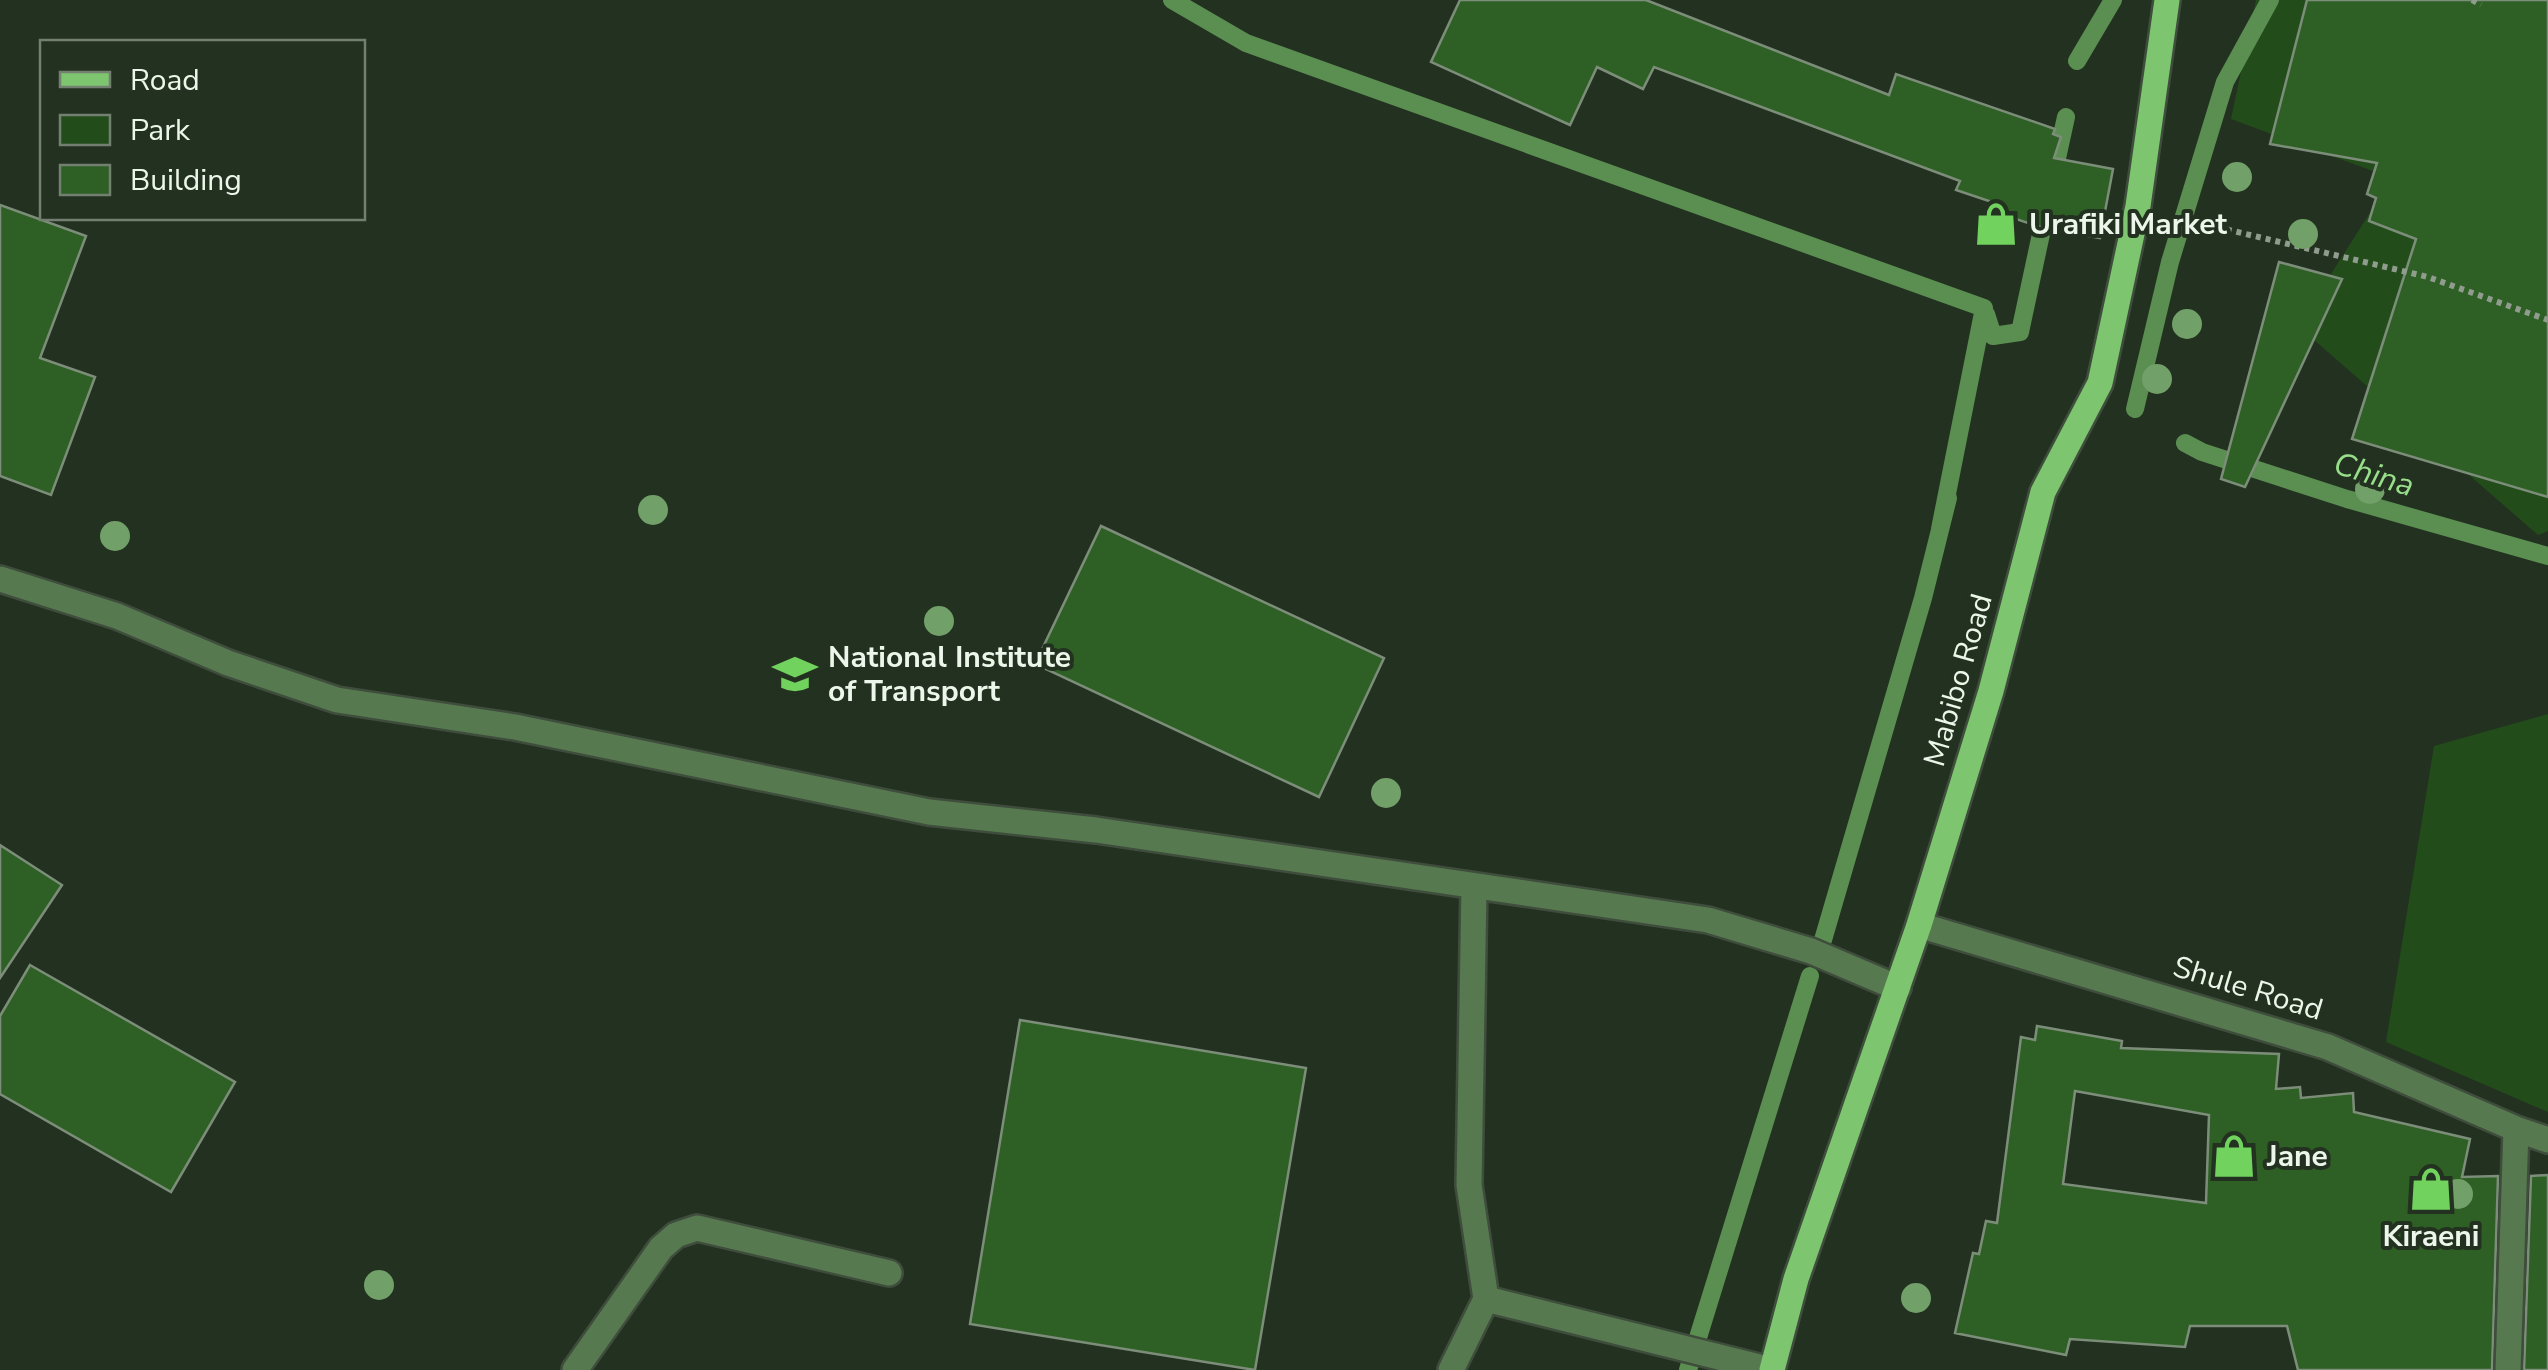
<svg xmlns="http://www.w3.org/2000/svg" width="2548" height="1370" viewBox="0 0 2548 1370" font-family="'Nunito Sans',sans-serif">
<rect width="100%" height="100%" fill="#233120"/>
<path fill="#234c1b" d="M2256,0H2548V531L2538,535L2298,326L2392,178L2231,119Z
M2548,714V1112L2386,1042L2434,746Z"/>
<g fill="none" stroke-linecap="round" stroke-linejoin="round">
<path stroke="#5b8e51" stroke-width="18" d="M1172,0L1246,43L1984,308
M2077,61L2113,0
M2052,181L2066,117
M1986,314L1993,336L2020,332L2047,206
M2135,409L2170,262L2225,82L2270,0
M2185,443L2202,452L2347,499L2548,556
M1823,940L1923,598L1948,498L1940,529L1984,308
M1688,1370L1810,976"/>
</g>
<path fill="#2e5f24" stroke="#7c8e79" stroke-width="2.5" fill-rule="evenodd" d="M1460,0H1646L1889,95L1896,74L2055,129L2053,134L2061,137L2054,158L2113,169L2100,238L2043,228L1998,213L2001,205L1956,190L1960,181L1654,67L1643,89L1597,67L1570,125L1431,62Z
M2307,0H2548V497L2352,439L2416,239L2369,221L2376,198L2367,194L2377,163L2270,144Z
M0,205L86,236L40,358L95,377L51,495L0,476Z
M2279,262L2342,279L2245,487L2221,479Z
M1101,526L1384,658L1319,797L1035,664Z
M0,845L62,885L0,978Z
M30,965L235,1082L171,1192L0,1094V1016Z
M1020,1020L1306,1068L1255,1370L970,1324Z
M2037,1026L2122,1041L2121,1048L2279,1054L2276,1089L2300,1087L2301,1098L2353,1093L2354,1112L2470,1139L2462,1177L2498,1176L2492,1370H2298L2287,1326H2190L2185,1347L2070,1339L2066,1355L1955,1333L1973,1253L1979,1254L1986,1221L1997,1223L2021,1037L2035,1040ZM2075,1091L2209,1115L2206,1203L2063,1184Z
M2548,1175V1370H2524L2531,1176Z"/>
<g fill="none" stroke-linecap="round" stroke-linejoin="round">
<g stroke="#3f4d3c" stroke-width="30">
<path id="minor" d="M0,579L117,616L228,663L337,700L515,727L929,812L1096,830L1708,920L1811,951L1898,988
M1919,925L2328,1047L2516,1129L2548,1140
M1486,1299L1771,1370
M575,1370L661,1248L676,1235L697,1228L889,1273
M1451,1370L1486,1299L1469,1185L1474,886
M2508,1370L2516,1129"/>
</g>
<g stroke="#3f4d3c" stroke-width="30">
<path id="major" d="M1772,1370L1796,1279L1919,925L1991,691L2043,492L2100,383L2138,206L2167,0"/>
</g>
<path stroke="#909c8e" stroke-width="6" stroke-dasharray="5 5" stroke-linecap="butt" d="M2472,0L2481,5
M2178,218L2428,277L2548,320"/>
<use href="#minor" stroke="#577950" stroke-width="25"/>
<use href="#major" stroke="#7dc56e" stroke-width="25"/>
</g>
<g fill="#72a069">
<circle cx="2237" cy="177" r="15"/>
<circle cx="2303" cy="234" r="15"/>
<circle cx="2187" cy="324" r="15"/>
<circle cx="2157" cy="379" r="15"/>
<circle cx="2370" cy="489" r="15"/>
<circle cx="653" cy="510" r="15"/>
<circle cx="115" cy="536" r="15"/>
<circle cx="939" cy="621" r="15"/>
<circle cx="1386" cy="793" r="15"/>
<circle cx="2458" cy="1194" r="15"/>
<circle cx="379" cy="1285" r="15"/>
<circle cx="1916" cy="1298" r="15"/>
</g>
<defs>
<g id="shop-bare" transform="scale(3.45)"><path d="M-5-2.5h2.3a2.7 3.5 0 0 1 5.4 0H5L5.5 6h-11ZM-1.5-2.5h3a1.5 2.3 0 0 0-3 0Z" fill="#71d25e" stroke="#233120" stroke-width="2.5" paint-order="stroke"/></g>
<g id="university-bare" transform="scale(3.45)"><path d="M0-5L7-2L0 1L-7-2ZM-4 1L0 2.5L4 1V4Q0 6-4 4Z" fill="#71d25e" stroke="#233120" stroke-width="2.5" paint-order="stroke"/></g>
</defs>
<g fill-rule="evenodd">
<use href="#shop-bare" x="1996" y="224"/>
<use href="#university-bare" x="795" y="674"/>
<use href="#shop-bare" x="2234" y="1156"/>
<use href="#shop-bare" x="2431" y="1189"/>
</g>
<g text-anchor="middle" stroke-width="8" stroke-linejoin="round" paint-order="stroke">
<g font-size="30" font-weight="bold" fill="#ecf6ea" stroke="#233120" text-anchor="start">
<text x="2029" y="234">Urafiki Market</text>
<text x="828" y="667">National Institute<tspan x="828" dy="34">of Transport</tspan></text>
<text x="2267" y="1166">Jane</text>
<text x="2431" y="1246" text-anchor="middle">Kiraeni</text>
</g>
<g font-size="30" fill="#ecf6ea" stroke="#233120">
<text transform="translate(1958 680) rotate(-74)" y="10">Mabibo Road</text>
<text transform="translate(2248 988) rotate(17)" y="10">Shule Road</text>
</g>
<g font-size="32" font-style="italic" fill="#99df8b" stroke="#233120">
<text transform="translate(2374 474) rotate(17)" y="11">China</text>
</g>
</g>
<rect x="40" y="40" width="325" height="180" fill="#233120" stroke="#738071" stroke-width="2.5"/>
<rect x="60" y="72" width="50" height="15" fill="#7dc56e" stroke="#738071" stroke-width="2.5"/>
<text x="130" y="90" font-size="30" fill="#ecf6ea">Road</text>
<rect x="60" y="115" width="50" height="30" fill="#234c1b" stroke="#738071" stroke-width="2.5"/>
<text x="130" y="140" font-size="30" fill="#ecf6ea">Park</text>
<rect x="60" y="165" width="50" height="30" fill="#2e5f24" stroke="#738071" stroke-width="2.5"/>
<text x="130" y="190" font-size="30" fill="#ecf6ea">Building</text>
</svg>
